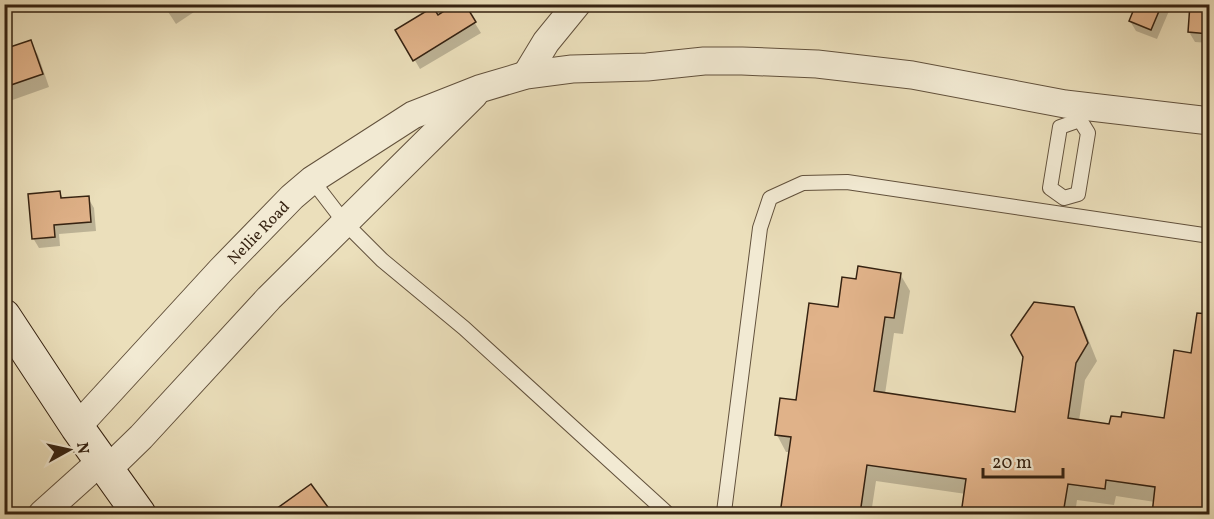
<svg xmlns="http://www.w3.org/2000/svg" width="1214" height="519" viewBox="0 0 1214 519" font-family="Vollkorn,serif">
<rect width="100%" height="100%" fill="#ebdfbb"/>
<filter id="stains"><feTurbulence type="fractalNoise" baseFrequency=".00333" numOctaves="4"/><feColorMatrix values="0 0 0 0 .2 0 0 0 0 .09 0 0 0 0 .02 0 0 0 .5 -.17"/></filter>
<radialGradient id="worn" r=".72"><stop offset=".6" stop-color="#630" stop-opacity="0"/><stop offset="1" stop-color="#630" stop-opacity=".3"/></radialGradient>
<path fill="#0003" d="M163,4H206L176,24Z
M463,4L481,33L420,69L397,30L437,17Z
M707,4H716L712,9Z
M1133,4H1165L1169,11L1157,39L1136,31L1130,21L1137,6Z
M1192,4H1210V43L1195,42L1189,32Z
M30,42L38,55L49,87L4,103V51Z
M60,193L64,200L88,198L94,208L96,231L59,234L60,246L39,248L33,238Z
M900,274L910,291L903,334L894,333L885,394L1016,413L1073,309L1083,326L1097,361L1085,380L1079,421L1110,426L1165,420L1192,355L1195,337L1210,339V514H1153L1155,502L1116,496L1114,505L1077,500L1075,514H963L966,494L876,481L871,514H782L791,452H786L777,435L797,402L839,309L857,280Z
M311,486L331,514H271Z"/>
<path fill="#e0b289" stroke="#352211" stroke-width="1.5" d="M455,4H465L476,22L413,61L395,30L433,7L438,15Z
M1136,4H1162L1151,30L1129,21Z
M1190,4H1209V34L1188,32Z
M31,40L43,74L11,85L4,67V49Z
M60,191L61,198L89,196L91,222L54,225L55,237L32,239L28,194Z
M858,266L901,273L894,318L885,317L874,391L1015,412L1023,357L1011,335L1034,302L1074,307L1088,343L1076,363L1068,418L1109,424L1111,416L1121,417L1122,412L1164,418L1174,350L1191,353L1197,313L1209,314V514H1152L1155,487L1106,480L1105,489L1068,484L1063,514H961L966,479L867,465L860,514H780L791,437L775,435L780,398L796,400L809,303L838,307L842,277L856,279Z
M311,484L333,514H269Z"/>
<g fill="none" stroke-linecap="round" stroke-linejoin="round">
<g stroke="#62513c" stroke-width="16">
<path id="lane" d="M312,180L345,223L382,260L464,328L668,514
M1064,198L1078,194L1088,133L1080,120L1082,106
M1064,198L1050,188L1060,127L1080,120
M721,514L724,512L760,228L770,198L803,183L847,182L1210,236"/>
</g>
<g stroke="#62513c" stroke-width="29">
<g id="street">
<path d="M526,75L546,42L577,4"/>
<path id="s1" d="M77,427L222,269L292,197L312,180L413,115L479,89L526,75L572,69L647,67L704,61H742L817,64L912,75L1065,104L1210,121"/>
<path d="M107,470L141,437L269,298L474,95"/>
<path d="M42,514L101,461"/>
</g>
</g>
<g stroke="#352211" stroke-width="35">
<path id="secondary" d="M4,316L77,427L139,514"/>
</g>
<use href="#lane" stroke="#f2ead3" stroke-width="14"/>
<use href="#street" stroke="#f2ead3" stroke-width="27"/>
<use href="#secondary" stroke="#f2ead3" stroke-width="33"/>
</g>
<g text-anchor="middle" stroke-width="6" stroke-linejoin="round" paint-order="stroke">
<g font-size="16" fill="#352211" stroke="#f2ead3">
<text dy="6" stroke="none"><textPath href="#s1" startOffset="266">Nellie Road</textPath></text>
</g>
</g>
<rect width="1214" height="519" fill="none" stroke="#ebdfbb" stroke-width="24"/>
<rect x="6" y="6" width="1202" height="507" fill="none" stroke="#352211" stroke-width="3"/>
<rect x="12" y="12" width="1190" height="495" fill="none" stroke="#352211" stroke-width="1.5"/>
<g transform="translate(69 450) rotate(82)" stroke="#f2ead3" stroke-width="4.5" paint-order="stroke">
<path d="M0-4.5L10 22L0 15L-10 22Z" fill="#352211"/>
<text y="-9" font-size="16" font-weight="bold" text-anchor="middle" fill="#352211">N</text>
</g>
<path d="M983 468v9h80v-9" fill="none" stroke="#352211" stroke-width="3"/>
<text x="992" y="468" font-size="18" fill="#352211" stroke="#f2ead3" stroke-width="4.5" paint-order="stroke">20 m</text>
<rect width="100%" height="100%" filter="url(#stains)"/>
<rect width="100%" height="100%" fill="url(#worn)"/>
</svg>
